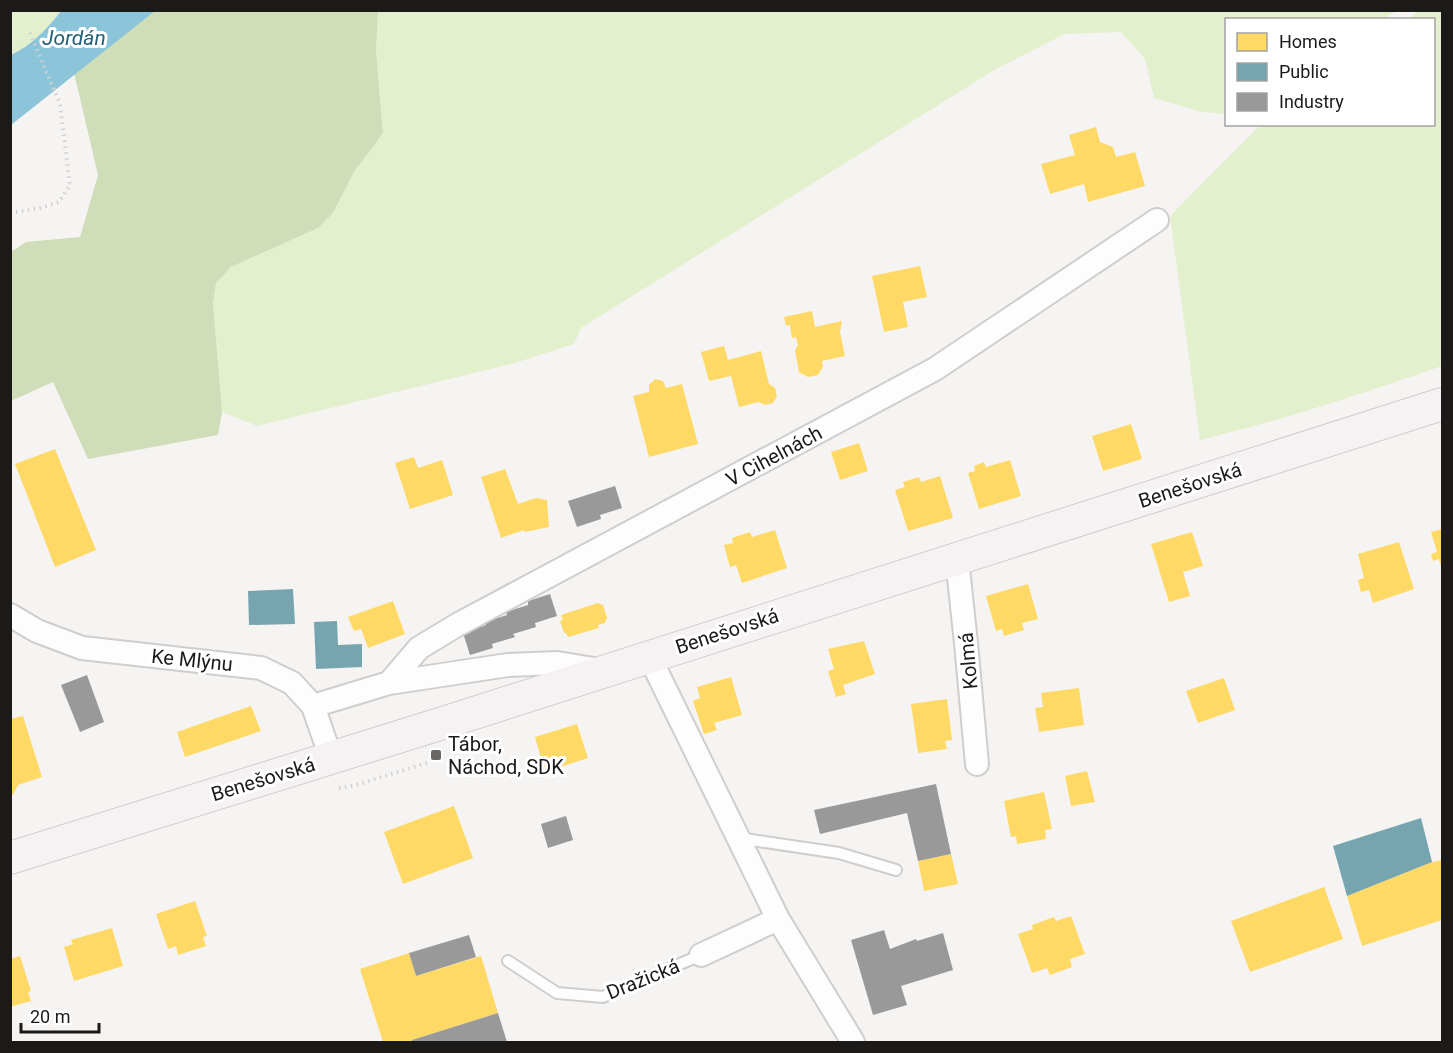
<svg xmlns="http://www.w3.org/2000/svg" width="1453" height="1053" viewBox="0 0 1453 1053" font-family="Roboto,sans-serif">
<rect width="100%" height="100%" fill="#f6f4f2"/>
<path fill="#e3f0ce" d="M1421,10L1442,11V366C1362,394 1283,420 1200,440L1170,216L1260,125L1434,124V20L1408,19Z
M11,11H61C47,29 32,45 11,55Z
M378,11H1397L1383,19L1226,20V114L1201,112L1154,98L1145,59L1121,32L1065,34L996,69L581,328L574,344L515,363L257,426L222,412L213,304L216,283L231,267L318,228L333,213L354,172L383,133L376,50Z"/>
<path fill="#cfddb9" d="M155,11H378L376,50L383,133L354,172L333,213L318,228L231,267L216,283L213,304L222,412L218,435L88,459L53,382L11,401V252L26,242L80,237L98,175L74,73Z"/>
<path fill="#8cc4d9" d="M61,11H155L11,125V55C32,45 47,29 61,11Z"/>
<path fill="#ffd966" d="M1096,127L1100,142L1113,147L1116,157L1135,152L1145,186L1088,202L1084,184L1050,194L1041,164L1075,155L1069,135Z
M920,266L927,297L903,302L908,327L884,332L872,276Z
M812,311L815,327L842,321L840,332L845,356L822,361L823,367L818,375L808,377L799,372L795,350L798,345L796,337L792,338L790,325L786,326L784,317Z
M724,346L728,360L761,351L769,384L775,388L777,396L773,403L765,405L759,402L739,407L731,376L709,381L701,352Z
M655,379L663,381L666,388L682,384L698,444L649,457L633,396L649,392V385Z
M1131,424L1142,459L1103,471L1092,436Z
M859,443L868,471L840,480L831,452Z
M55,449L96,550L55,567L15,464Z
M414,457L418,468L442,460L453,495L410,509L395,463Z
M1010,460L1021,496L979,509L968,473L975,471L974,466L984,462L986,467Z
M505,469L518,504L536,498L547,500L549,527L525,532L524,530L501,538L481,477Z
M940,476L953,518L908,531L895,490L905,487L903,482L919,477L921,482Z
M1442,529V570L1439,559L1433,561L1431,554L1437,552L1431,532Z
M775,530L787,568L742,583L736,565L730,567L724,545L733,543L732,538L750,532L752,537Z
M1192,532L1203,566L1183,572L1190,596L1169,602L1151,544Z
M1399,542L1414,589L1373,603L1369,590L1361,592L1358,580L1364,578L1358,554Z
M1028,584L1038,619L1022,623L1024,630L1004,636L1002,629L996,631L986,596Z
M393,601L405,634L368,648L361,629L354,631L348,617Z
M598,603L603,605L607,618L605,623L598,625L599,628L568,637L566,633H564L560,621L563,620L561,615Z
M864,641L875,674L843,685L846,694L836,697L828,671L834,669L828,649Z
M731,677L742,715L714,723L717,730L704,734L693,701L700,698L697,687Z
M1224,678L1235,710L1198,723L1186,691Z
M1079,688L1084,725L1039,732L1035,708L1043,707L1041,693Z
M947,699L952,740L945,741L947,749L918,753L911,704Z
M251,706L261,731L185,757L177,732Z
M23,716L42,777L18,785L13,795L10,796V719Z
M577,724L588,758L545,772L535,737Z
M1087,771L1095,802L1071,806L1065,776Z
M1044,792L1052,829L1045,830L1046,839L1017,844L1016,836L1011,837L1004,801Z
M454,806L473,858L403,884L384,832Z
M951,854L958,884L924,891L918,861Z
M1442,860V920L1362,946L1347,896L1432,862Z
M1324,887L1343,939L1250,972L1231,921Z
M195,901L207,936L203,937L206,946L178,955L176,946L168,949L156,914Z
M1071,916L1085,954L1070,959L1072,967L1050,975L1047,968L1032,973L1018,934L1033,929L1032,925L1054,917L1056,921Z
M112,928L123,966L74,981L64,947L73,944L71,940Z
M409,953L416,976L481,956L498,1013L412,1040L413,1042H383L360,969Z
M20,956L31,991L28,992L31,1001L10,1007V959Z"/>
<path fill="#76a5af" d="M293,589L295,624L249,625L248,591Z
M337,621L338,645L362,644V667L316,669L314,622Z
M1421,818L1432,862L1347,896L1333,846Z"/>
<path fill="#999" d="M615,486L622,508L600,515L601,519L577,527L568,501Z
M550,594L557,616L535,623L536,627L513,634L515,637L492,644L493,648L470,655L463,633L486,625L485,622L507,615L506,612L528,605V601Z
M87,675L104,722L80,732L61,685Z
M936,784L951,854L918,861L907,813L820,834L814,810Z
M566,816L573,840L548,848L541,824Z
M884,930L890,949L916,939L917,941L943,933L953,970L901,986L907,1005L873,1015L851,940Z
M469,935L476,957L416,976L409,953Z
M498,1013L507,1042H413L412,1040Z"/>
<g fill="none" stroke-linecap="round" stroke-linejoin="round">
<g stroke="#cfcecc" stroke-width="14">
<path id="service" d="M738,838L839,853L896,870
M508,961L557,993L603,997L701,955"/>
</g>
<g stroke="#cfcecc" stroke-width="26">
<path id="minor" d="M957,559L966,643L977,764
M10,615L37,631L82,648L261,668L292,683L313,706L331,758
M649,656L778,919L701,955
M389,683L419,648L457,625L935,369L1157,220
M313,706L389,683L508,665L557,663L600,670
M778,919L853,1042"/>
</g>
<g stroke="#cfcecc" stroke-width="34">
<path id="secondary" d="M10,858L443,723L1442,404"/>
</g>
<path stroke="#d2d1d1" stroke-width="4" stroke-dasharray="1.5 4.5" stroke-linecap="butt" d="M10,213L40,208L59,202L70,185L60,104L29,31
M339,788L356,785L430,762"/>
<use href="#service" stroke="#fefdfd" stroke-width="10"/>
<use href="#minor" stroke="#fefdfd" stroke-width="22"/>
<use href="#secondary" stroke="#f6f2f3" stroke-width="32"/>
</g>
<rect fill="#686665" stroke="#fff" stroke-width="2" x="430" y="749" width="12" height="12" rx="3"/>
<g text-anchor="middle" stroke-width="6" stroke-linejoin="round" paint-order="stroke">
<g font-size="20" fill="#1b1a19" stroke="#fff">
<text transform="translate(774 456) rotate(-28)" y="7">V Cihelnách</text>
<text transform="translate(1190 485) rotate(-18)" y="7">Benešovská</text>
<text transform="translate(727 631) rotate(-18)" y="7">Benešovská</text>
<text transform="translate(192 660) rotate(6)" y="7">Ke Mlýnu</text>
<text transform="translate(968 661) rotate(-95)" y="7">Kolmá</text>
<text transform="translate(263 779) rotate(-17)" y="7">Benešovská</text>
<text transform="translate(643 979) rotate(-22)" y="7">Dražická</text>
</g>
<g font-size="20" fill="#1b1a19" stroke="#fff" text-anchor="start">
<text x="448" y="751">Tábor,<tspan x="448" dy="23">Náchod, SDK</tspan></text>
</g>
<g font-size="21" font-style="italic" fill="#216076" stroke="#fff">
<text x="74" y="45">Jordán</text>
</g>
</g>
<rect width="1453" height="1053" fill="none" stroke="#1b1a19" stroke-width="24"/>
<rect x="1225" y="18" width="210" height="108" fill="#ffffff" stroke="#a4a3a3" stroke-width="1.5"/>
<rect x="1237" y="33" width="30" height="18" fill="#ffd966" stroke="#a4a3a3" stroke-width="1.5"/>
<text x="1279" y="48" font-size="18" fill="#1b1a19">Homes</text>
<rect x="1237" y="63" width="30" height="18" fill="#76a5af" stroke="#a4a3a3" stroke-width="1.5"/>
<text x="1279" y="78" font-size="18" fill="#1b1a19">Public</text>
<rect x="1237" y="93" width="30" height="18" fill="#999999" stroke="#a4a3a3" stroke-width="1.5"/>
<text x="1279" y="108" font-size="18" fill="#1b1a19">Industry</text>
<path d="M21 1023v9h78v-9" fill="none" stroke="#1b1a19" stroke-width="3"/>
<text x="30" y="1023" font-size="18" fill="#1b1a19" stroke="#ffffff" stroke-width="4.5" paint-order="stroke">20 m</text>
</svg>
